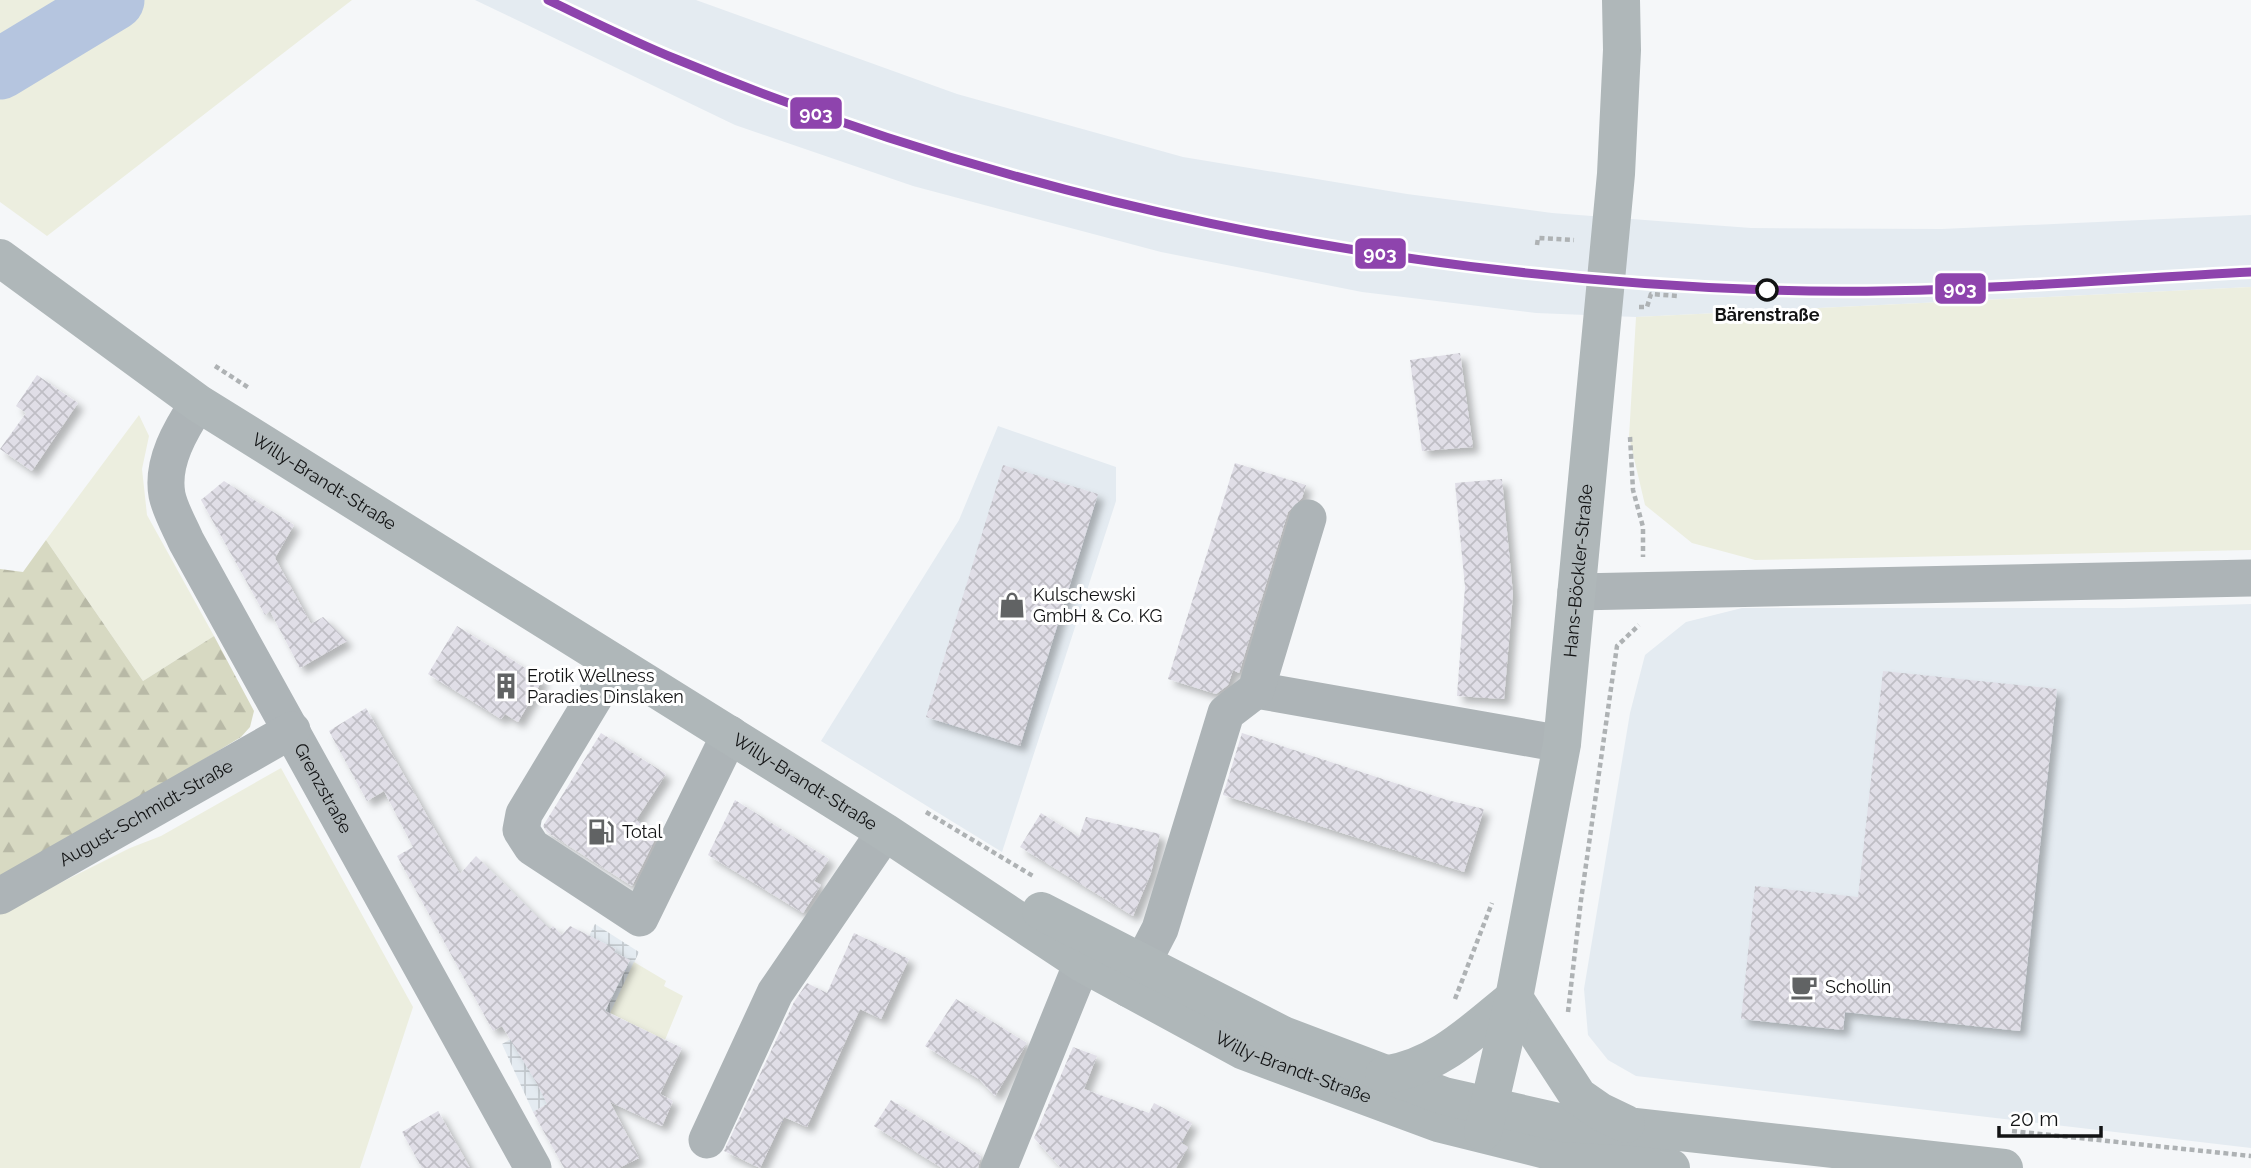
<svg xmlns="http://www.w3.org/2000/svg" width="2251" height="1168" viewBox="0 0 2251 1168" font-family="Raleway,sans-serif">
<defs>
<pattern id="industrial-grid" width="8" height="8" patternUnits="userSpaceOnUse" patternTransform="scale(1.75)"><rect width="8" height="8" fill="#e4ebf1"/><path d="M0 4h8M4 0v8" fill="none" stroke="#c3c9ce"/></pattern>
<pattern id="forest-firs" width="22" height="20" patternUnits="userSpaceOnUse" patternTransform="scale(1.75)"><rect width="22" height="20" fill="#d7d9c2"/><path d="M5 1l3.5 6h-7zM16 11l3.5 6h-7z" fill="#b8b9a6"/></pattern>
<pattern id="building-cross-hatch" width="8" height="8" patternUnits="userSpaceOnUse" patternTransform="scale(1.75)"><rect width="8" height="8" fill="#e0dee7"/><path d="M0 0l8 8M0 8l8-8" fill="none" stroke="#bfbec5"/></pattern>
<filter id="shadow"><feDropShadow dx="6" dy="6" stdDeviation="3.5" flood-color="#0004"/></filter>
</defs>
<rect width="100%" height="100%" fill="#f5f7f9"/>
<path fill="#e4ebf1" d="M475,0H696L957,94L1183,157L1407,194L1552,213L1751,228L1942,229L2251,215V287L1636,317L1536,313L1362,292L1161,252L913,186L735,125Z
M998,426L1116,467V501L1002,852L821,741L959,520Z
M2251,604V1148L1636,1076L1608,1060L1588,1035L1584,989L1630,713L1645,655L1686,622L1742,608H2124Z"/>
<path fill="url(#industrial-grid)" d="M595,924L639,952L577,1087L533,1112L502,1044L549,1017Z"/>
<path fill="#eceedf" d="M0,0H352L47,236L0,202Z
M2251,287V550L1755,560L1692,543L1645,505L1629,437L1636,317Z
M139,415L149,436L142,469L147,515L214,636L143,681L46,540Z
M281,768L413,1007L360,1168H0V913L130,848L161,836Z
M634,962L666,981L664,986L683,996L665,1040L610,1013Z"/>
<path fill="url(#forest-firs)" d="M46,540L143,681L214,636L254,711L250,727L241,737L66,843L0,878V569L23,572Z"/>
<g fill="none" stroke-linecap="round" stroke-linejoin="round">
<path stroke="#b5c5df" stroke-width="61" d="M0,69L114,0"/>
</g>
<path fill="url(#building-cross-hatch)" filter="url(#shadow)" d="M1460,353L1473,447L1422,451L1410,360Z
M37,375L78,403L32,471L0,449L26,413L16,406Z
M1235,463L1306,485L1302,498L1288,512L1239,673L1233,670L1228,685L1216,694L1168,679Z
M1003,465L1098,494L1020,746L926,717Z
M1502,479L1513,594L1504,699L1457,696L1465,587L1455,483Z
M224,481L294,525L275,558L311,624L323,617L347,641L300,668L270,611L265,615L201,500Z
M457,626L543,679L518,722L505,714L501,719L428,674Z
M1883,671L2057,689L2020,1031L1845,1012L1843,1030L1741,1019L1755,886L1858,897Z
M366,708L460,874L476,856L550,929L553,926L562,935L570,926L616,949L614,952L630,960L605,1011L682,1048L660,1094L673,1101L662,1126L610,1102L639,1158L619,1168H564L533,1112L547,1104L536,1082L502,1026L493,1031L397,856L413,847L384,791L367,801L329,731Z
M601,733L666,774L636,820L658,833L632,886L547,832L543,826Z
M1242,733L1447,800L1484,809L1464,872L1223,795Z
M735,800L829,859L814,881L821,885L803,913L708,855Z
M1041,813L1079,837L1086,817L1160,834L1151,873L1133,916L1020,847Z
M854,933L909,959L881,1019L860,1009L807,1127L784,1117L760,1168L724,1151L794,1002L807,983L827,993Z
M956,999L1027,1043L995,1096L979,1079L925,1046Z
M1073,1047L1097,1056L1084,1089L1149,1113L1154,1103L1192,1123L1181,1143L1188,1147L1176,1168H1061L1034,1138Z
M891,1100L981,1156L978,1168H942L874,1126Z
M438,1111L465,1159L470,1168H422L402,1132Z"/>
<g fill="none" stroke-linecap="round" stroke-linejoin="round">
<path stroke="#aeb2b4" stroke-width="4.5" stroke-dasharray="5 3.5" stroke-linecap="butt" d="M1537,245L1538,238L1574,240
M1639,307H1647L1651,294L1678,296
M215,366L249,388
M1630,437L1633,490L1643,527V557
M926,812L1033,876
M1455,999L1492,903
M1568,1012L1581,900L1617,646L1639,625
M2012,1131L2251,1156"/>
<g stroke="#adb4b7" stroke-width="37">
<path id="s1" d="M198,403C181,429 161,462 167,495C170,510 180,527 186,541L533,1168"/>
<path d="M1576,592L2251,578"/>
<path d="M615,663L524,814L521,830L532,847L640,918L730,734"/>
<path d="M1256,690L1562,744"/>
<path id="s2" d="M0,896L292,730"/>
<path d="M1129,989L1160,929L1226,713L1256,690L1308,518"/>
<path d="M707,1140L775,993L885,832"/>
<path d="M999,1168L1082,963"/>
</g>
<g stroke="#afb7b9" stroke-width="38">
<path id="s3" d="M0,258L198,403L885,832L1082,963L1244,1051L1438,1123L1562,1154L1671,1168"/>
<path d="M1041,911L1283,1035L1444,1096L1563,1123L1635,1127L2004,1168"/>
<path d="M1514,998L1578,1096L1601,1112L1626,1124"/>
<path d="M1384,1075C1438,1067 1473,1031 1514,998"/>
<path id="s4" d="M1483,1132L1514,998L1562,744L1616,174L1622,50L1621,0"/>
</g>
<g stroke="#fff" stroke-width="14">
<path id="tram-1" d="M548,0C590,20 632,41 676,59C1021,203 1395,277 1769,290C1929,296 2091,280 2251,272"/>
</g>
<use href="#tram-1" stroke="#8e44ad" stroke-width="9"/>
</g>
<defs>
<g id="shop-bare" transform="scale(2.1)"><path d="M-5-2.5h2.3a2.7 3.5 0 0 1 5.4 0H5L5.5 6h-11ZM-1.5-2.5h3a1.5 2.3 0 0 0-3 0Z" fill="#616364" stroke="#fff" stroke-width="2.5" paint-order="stroke"/></g>
<g id="building-bare" transform="scale(2.1)"><path d="M-4-6H4V6H1V3H-1V6H-4ZM-2.5-4.3h1.7v1.8h-1.7ZM.8-4.3h1.7v1.8H.8ZM-2.5-1h1.7V.8h-1.7ZM.8-1h1.7V.8H.8Z" fill="#616364" stroke="#fff" stroke-width="2.5" paint-order="stroke"/></g>
<g id="fuel-bare" transform="scale(2.1)"><path d="M-5.5-6h7V0h2V4h1.3V-2.5L3-4.5l.8-.8L6-3V5H2.5V1h-1V6h-7ZM-4.2-4.7v3.2H.2V-4.7Z" fill="#616364" stroke="#fff" stroke-width="2.5" paint-order="stroke"/></g>
<g id="cafe-bare" transform="scale(2.1)"><path d="M-5.5-4.5H6V0H3Q3 3.5 0 3.5H-2.5Q-5.5 3.5-5.5 0ZM3-3.2v2h1.7v-2ZM-6 4.5H4V6H-6Z" fill="#616364" stroke="#fff" stroke-width="2.5" paint-order="stroke"/></g>
</defs>
<g fill-rule="evenodd">
<use href="#shop-bare" x="1012" y="605"/>
<use href="#building-bare" x="506" y="686"/>
<use href="#fuel-bare" x="601" y="832"/>
<use href="#cafe-bare" x="1804" y="987"/>
</g>
<circle fill="#fff" stroke="#121314" stroke-width="3.5" cx="1767" cy="290" r="10"/>
<g text-anchor="middle" stroke-width="6" stroke-linejoin="round" paint-order="stroke">
<g font-size="18" font-weight="bold" fill="#121314" stroke="#fff">
<text x="1767" y="321">Bärenstraße</text>
</g>
<g font-size="18" fill="#121314" stroke="#fff">
<text dy="6" stroke="none"><textPath href="#s3" startOffset="394">Willy-Brandt-Straße</textPath></text>
<text dy="6" stroke="none"><textPath href="#s4" startOffset="570">Hans-Böckler-Straße</textPath></text>
<text dy="6" stroke="none"><textPath href="#s3" startOffset="961">Willy-Brandt-Straße</textPath></text>
<text dy="6" stroke="none"><textPath href="#s1" startOffset="432">Grenzstraße</textPath></text>
<text dy="6" stroke="none"><textPath href="#s2" startOffset="168">August-Schmidt-Straße</textPath></text>
<text dy="6" stroke="none"><textPath href="#s3" startOffset="1528">Willy-Brandt-Straße</textPath></text>
</g>
<g font-size="18" fill="#121314" stroke="#fff" text-anchor="start">
<text x="1033" y="601">Kulschewski<tspan x="1033" dy="21">GmbH &amp; Co. KG</tspan></text>
<text x="527" y="682">Erotik Wellness<tspan x="527" dy="21">Paradies Dinslaken</tspan></text>
<text x="622" y="838">Total</text>
<text x="1825" y="993">Schollin</text>
</g>
</g>
<g stroke="#fff" stroke-width="2.5">
<rect x="789" y="96" width="54" height="34" rx="7" fill="#8e44ad"/>
<rect x="1354" y="237" width="53" height="33" rx="7" fill="#8e44ad"/>
<rect x="1934" y="272" width="53" height="33" rx="7" fill="#8e44ad"/>
</g>
<g font-size="19" text-anchor="middle" font-weight="bold" fill="#fff">
<text x="816" y="120">903</text>
<text x="1380" y="260">903</text>
<text x="1960" y="295">903</text>
</g>
<path d="M1999 1126v10h102v-10" fill="none" stroke="#121314" stroke-width="3.5"/>
<text x="2010" y="1126" font-size="21" fill="#121314" stroke="#ffffff" stroke-width="5" paint-order="stroke">20 m</text>
</svg>
